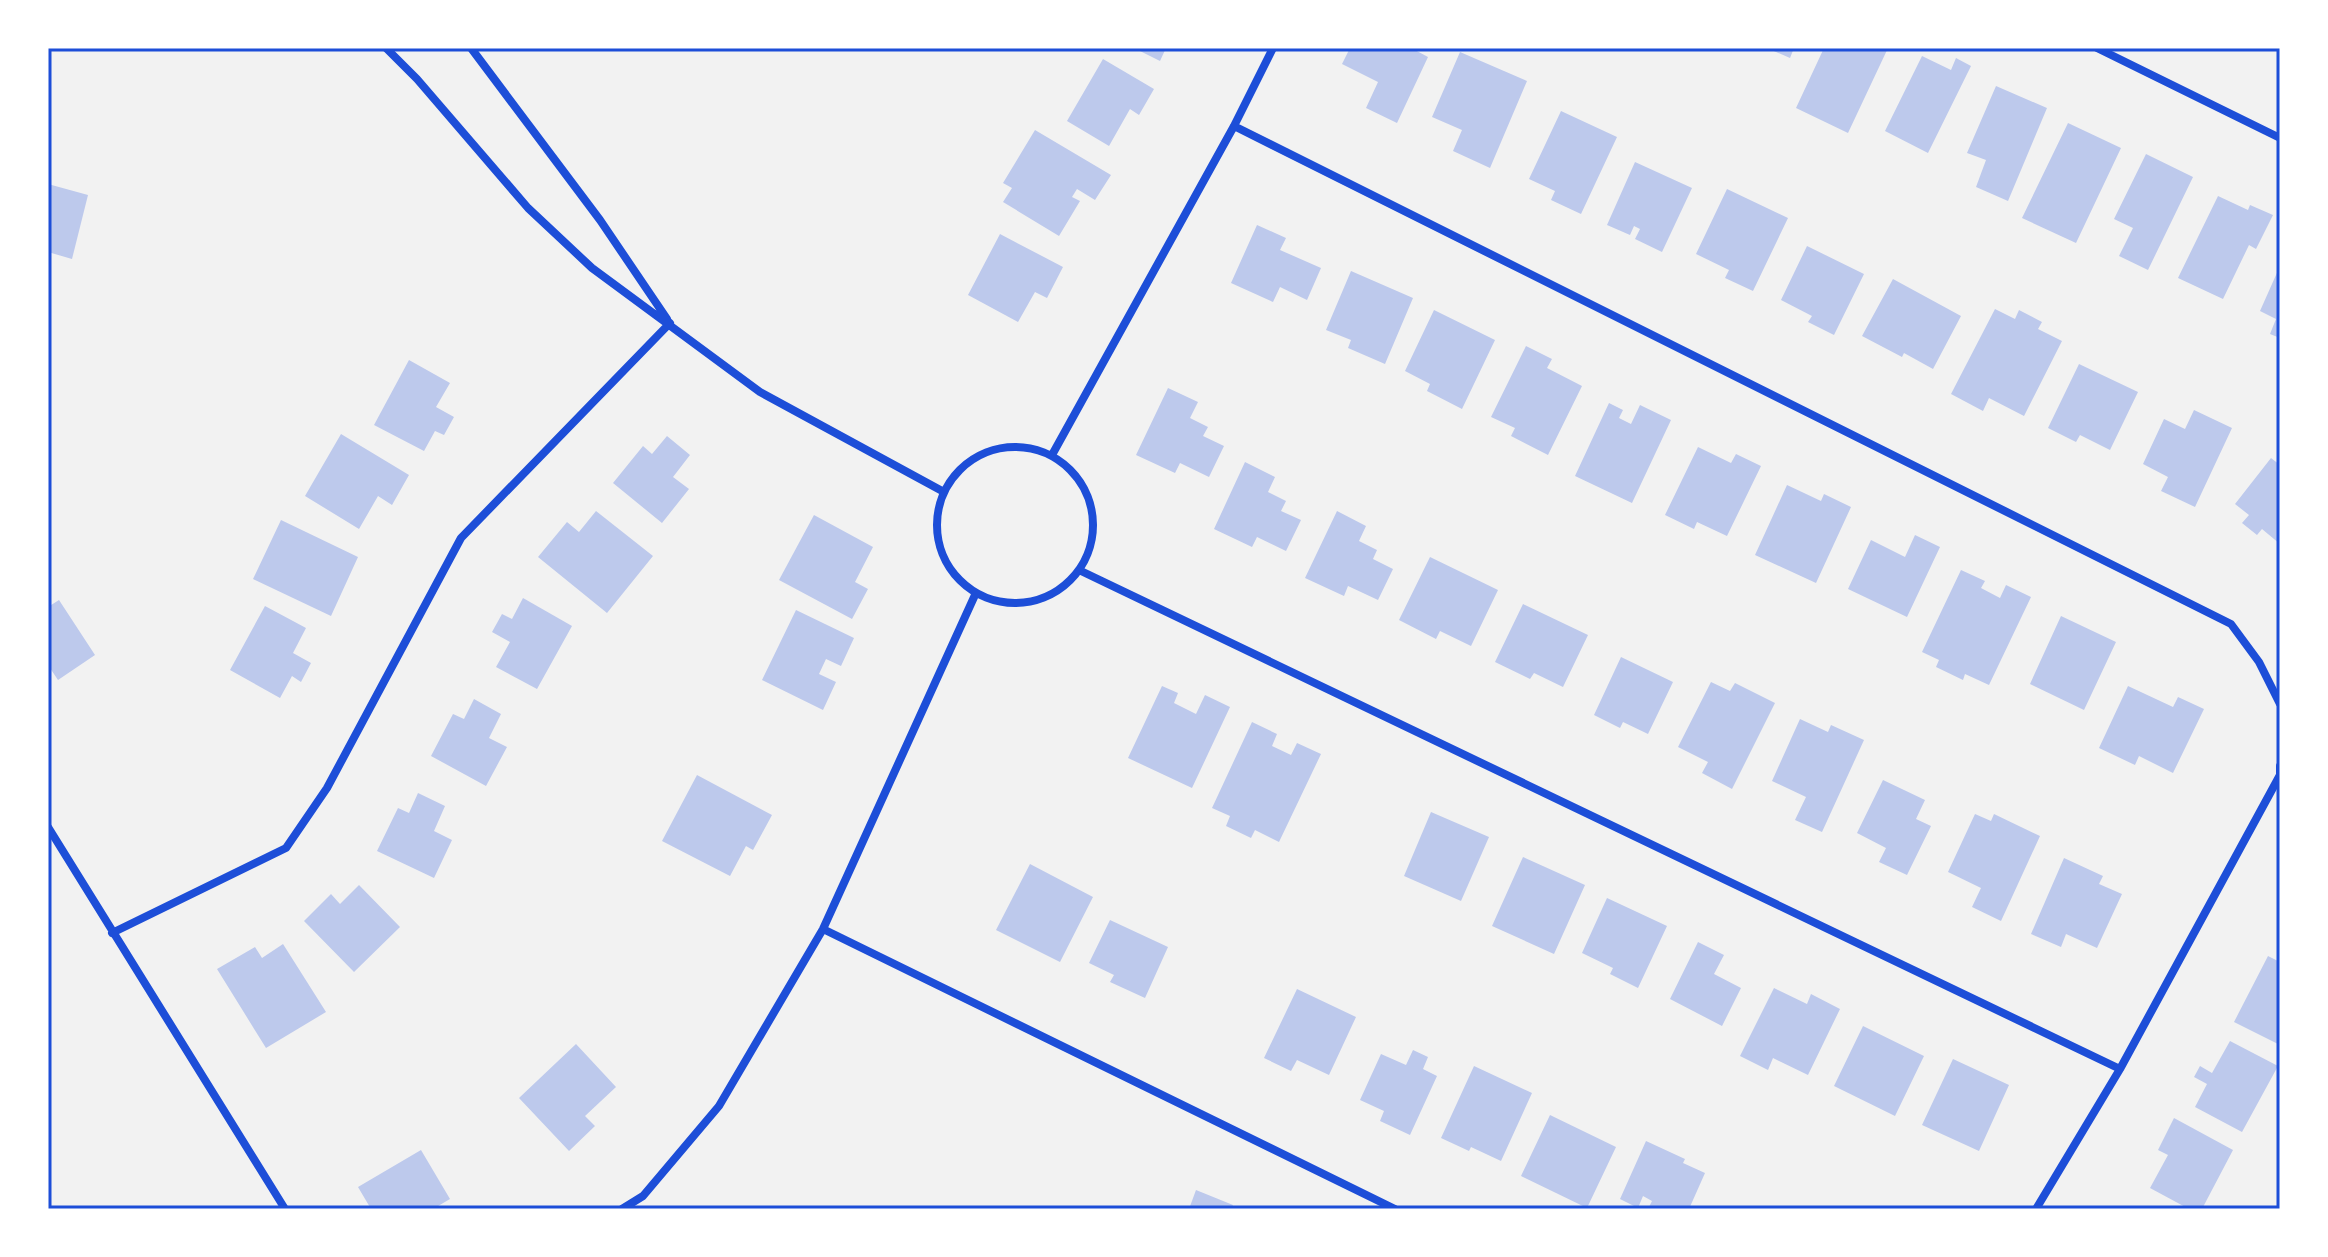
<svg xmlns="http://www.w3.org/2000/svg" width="2328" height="1257" viewBox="0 0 2328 1257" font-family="'Public Sans',sans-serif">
<rect width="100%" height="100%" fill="#f2f2f2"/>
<path fill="#bdc9ec" d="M1134,48H1166L1160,61Z
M1350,48H1416L1415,50L1428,57L1397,123L1366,108L1378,82L1342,64Z
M1767,48H1794L1790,58Z
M1824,48H1888L1848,133L1796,108Z
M1460,52L1527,81L1490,168L1453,151L1462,130L1432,117Z
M1922,56L1951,70L1956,58L1971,66L1928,153L1885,131Z
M1103,59L1154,89L1139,115L1130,109L1109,146L1067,121Z
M1996,86L2047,108L2008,201L1976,187L1986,160L1967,153Z
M1561,111L1617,137L1581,214L1551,200L1555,191L1529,179Z
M2068,123L2121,148L2076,243L2022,218Z
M1035,130L1111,175L1095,200L1077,189L1072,197L1080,201L1059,236L1003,202L1012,188L1003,183Z
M2146,154L2193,177L2148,270L2119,256L2133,228L2114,219Z
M1635,162L1692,188L1662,252L1635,239L1640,229L1634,226L1630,235L1607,225Z
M48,184L88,195L72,259L48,252Z
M1727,189L1788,218L1753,291L1725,278L1729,270L1696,254Z
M2218,196L2248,210L2250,205L2273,215L2256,249L2249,245L2223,299L2178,278Z
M1257,225L1286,238L1280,250L1321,268L1307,300L1280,287L1273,302L1231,283Z
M1000,234L1063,267L1047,298L1035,292L1018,322L968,295Z
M1807,246L1864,274L1834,335L1808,322L1812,316L1781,300Z
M2280,266V338L2270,334L2276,319L2260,311Z
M1351,271L1413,298L1385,364L1348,348L1351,340L1326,330Z
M1893,279L1961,316L1933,369L1904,353L1902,357L1862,336Z
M1995,309L2015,319L2019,310L2042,322L2038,329L2062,341L2024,416L1989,398L1983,411L1951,394Z
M1434,310L1495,340L1462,409L1427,391L1430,384L1405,371Z
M1526,346L1552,359L1547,368L1582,386L1548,455L1511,436L1515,428L1491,417Z
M409,360L450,383L436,407L454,417L444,435L435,431L424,451L374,425Z
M2079,364L2138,392L2110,450L2080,435L2076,442L2048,428Z
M1168,388L1198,402L1190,418L1208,427L1203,436L1224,446L1209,477L1180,463L1175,473L1136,455Z
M1609,403L1623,410L1619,418L1631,424L1640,405L1671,420L1632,503L1575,476Z
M2194,410L2232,428L2195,507L2161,491L2168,477L2143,464L2164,419L2185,429Z
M341,434L409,475L392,505L378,496L359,529L305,496Z
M667,436L690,455L673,477L689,489L662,523L613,483L643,446L652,454Z
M1698,447L1731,463L1736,454L1761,466L1727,536L1697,522L1694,529L1665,515Z
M2271,458L2280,465V544L2262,529L2257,535L2242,523L2249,515L2235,504Z
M1245,462L1275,477L1268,492L1286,501L1281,511L1301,520L1286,551L1257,537L1252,547L1214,529Z
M1787,485L1821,501L1824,494L1851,507L1816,583L1755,555Z
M596,511L653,556L607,613L538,557L567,522L579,532Z
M1337,511L1366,526L1359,541L1377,550L1373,559L1393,569L1378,600L1348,586L1344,596L1305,578Z
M814,515L873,547L855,582L868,589L852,619L779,580Z
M281,520L358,557L331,616L253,579Z
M1915,535L1940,547L1907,617L1848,589L1871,540L1905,557Z
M1430,557L1498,590L1471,646L1440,631L1436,639L1399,620Z
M1961,570L1985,581L1981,588L2000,598L2006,585L2031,597L1989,685L1965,674L1963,680L1936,667L1939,660L1922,652Z
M523,598L572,626L537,689L496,667L510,642L492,632L502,614L512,619Z
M59,600L95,655L58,680L48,665V607Z
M1523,604L1588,635L1563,687L1534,673L1530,679L1495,662Z
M265,606L306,628L293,653L311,663L301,682L292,676L280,698L230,670Z
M796,610L854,638L841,666L826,659L819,674L836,682L823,710L762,680Z
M2061,616L2116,642L2084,710L2030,684Z
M1621,657L1673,682L1648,734L1623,722L1620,728L1594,715Z
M1711,682L1730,691L1735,683L1775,703L1732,789L1702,773L1708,762L1678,747Z
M1162,686L1178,693L1174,703L1196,714L1205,695L1230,707L1192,788L1128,758Z
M2128,686L2173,707L2178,697L2204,709L2173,773L2139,756L2135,765L2099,748Z
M474,699L501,714L489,738L507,747L486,786L431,756L453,714L464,719Z
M1800,719L1828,732L1831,725L1864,740L1822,832L1795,820L1806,797L1772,781Z
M1252,722L1277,734L1272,746L1291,755L1297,743L1321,754L1279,842L1255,830L1251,838L1226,826L1230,816L1212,808Z
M697,775L772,815L753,850L746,846L730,876L662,841Z
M1883,780L1925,800L1916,819L1931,826L1907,875L1879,862L1886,848L1857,833Z
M418,793L445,806L434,831L452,840L434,878L377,851L398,808L409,813Z
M1431,812L1489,837L1461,901L1404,876Z
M1975,814L1991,821L1994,814L2040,836L2001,921L1972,907L1981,888L1948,872Z
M1523,857L1585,885L1554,954L1492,926Z
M2064,858L2103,876L2099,884L2122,894L2097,948L2066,934L2061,947L2031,934Z
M1030,864L1093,897L1060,962L996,930Z
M359,885L400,927L354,972L304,921L331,894L340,904Z
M1607,898L1667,926L1638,988L1610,974L1613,968L1582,953Z
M1110,920L1168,947L1145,998L1110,982L1114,975L1089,963Z
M1698,942L1724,955L1714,974L1741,988L1722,1026L1670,999Z
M283,944L326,1012L266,1048L217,969L255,947L262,958Z
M2268,956L2280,962V1045L2234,1022Z
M1774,988L1807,1004L1811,994L1840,1009L1808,1075L1773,1058L1768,1070L1740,1056Z
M1297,989L1356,1017L1329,1075L1297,1060L1291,1071L1264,1058Z
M1863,1026L1924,1056L1895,1116L1834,1086Z
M2230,1041L2278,1066L2242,1132L2195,1107L2207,1084L2194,1077L2200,1066L2212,1073Z
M576,1044L616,1087L585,1116L595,1126L569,1151L519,1098Z
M1413,1050L1428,1057L1423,1069L1437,1076L1410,1135L1380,1121L1384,1111L1360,1100L1381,1054L1406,1065Z
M1953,1059L2009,1085L1979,1151L1922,1125Z
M1474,1066L1532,1093L1501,1161L1471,1147L1469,1151L1441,1138Z
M1550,1115L1616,1147L1587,1208L1521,1176Z
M2174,1118L2233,1150L2202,1209H2189L2150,1188L2168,1155L2158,1150Z
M1646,1141L1685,1159L1683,1163L1705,1173L1689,1209H1648L1652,1201L1643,1196L1638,1208L1620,1199Z
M421,1150L450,1199L433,1209H371L358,1187Z
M1196,1190L1233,1205L1231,1209H1189Z"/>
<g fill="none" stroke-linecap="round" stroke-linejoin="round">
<path stroke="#1d4ed8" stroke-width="8" d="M386,48L417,79L528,208L592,268L760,392L944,492
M471,48L600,220L667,319
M2097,48L2280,138
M1234,126L2231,624L2259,662L2280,704
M937 525a78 78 0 1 1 156 0a78 78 0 1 1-156 0Z
M1052,455L1234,126L1273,48
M1081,571L2120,1069
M48,827L285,1209
M823,929L1395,1209
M112,933L286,848L327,788L461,538L670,323
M622,1209L643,1196L719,1106L823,929L975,595
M2036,1209L2120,1069L2280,775V766"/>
</g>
<rect width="2328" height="1257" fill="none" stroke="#ffffff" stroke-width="100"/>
<rect x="50" y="50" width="2228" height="1157" fill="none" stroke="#1d4ed8" stroke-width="3"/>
</svg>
